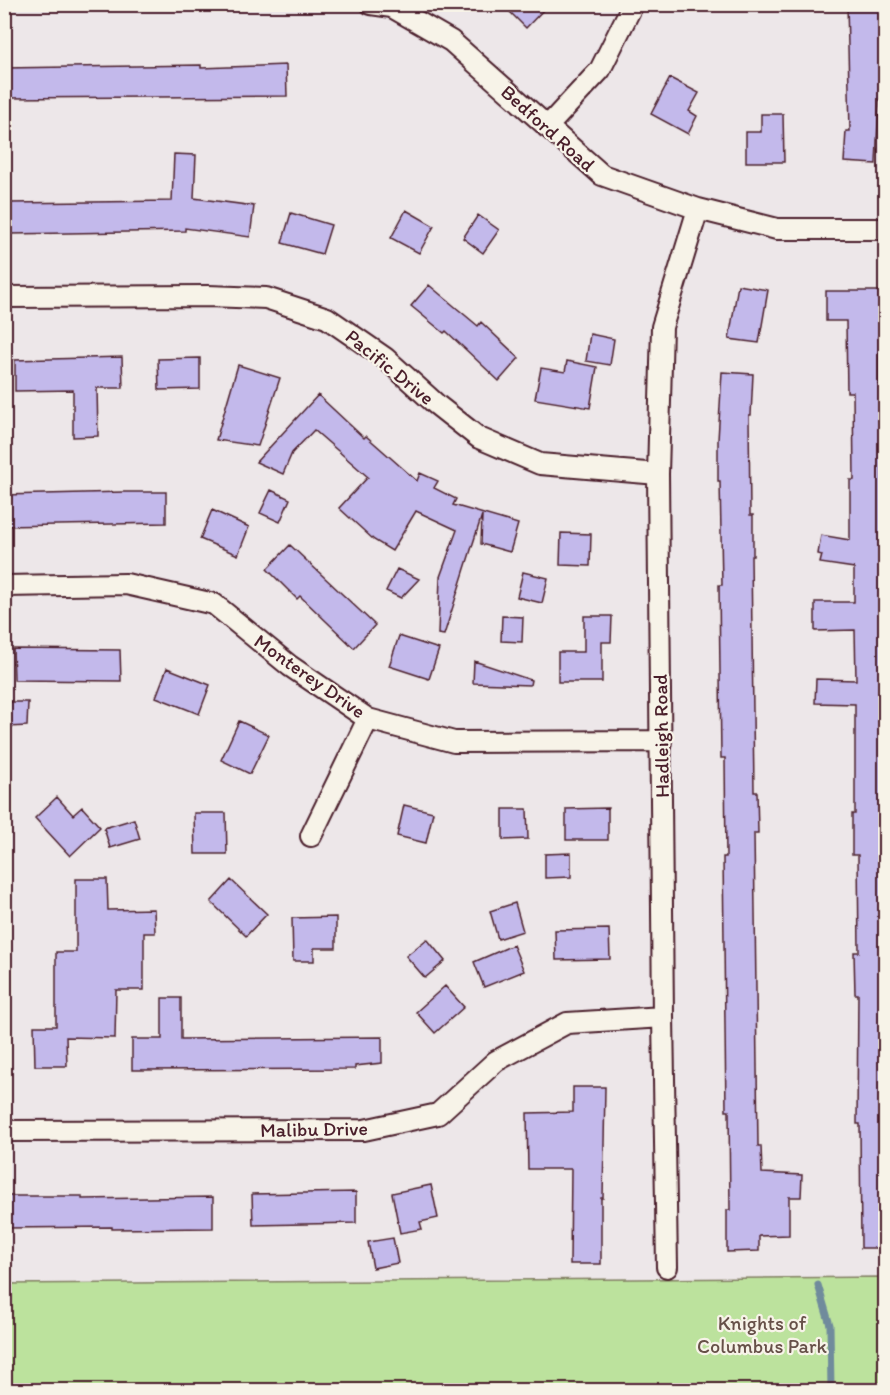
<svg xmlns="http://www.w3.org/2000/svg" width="890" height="1395" viewBox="0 0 890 1395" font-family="Itim,sans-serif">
<rect width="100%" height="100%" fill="#ede7e9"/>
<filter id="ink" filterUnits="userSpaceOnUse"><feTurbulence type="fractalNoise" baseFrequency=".0167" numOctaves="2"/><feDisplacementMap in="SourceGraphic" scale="12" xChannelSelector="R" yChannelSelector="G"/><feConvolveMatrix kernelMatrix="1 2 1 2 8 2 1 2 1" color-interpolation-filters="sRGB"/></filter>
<g filter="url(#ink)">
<path fill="#bce29d" stroke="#838064" stroke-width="1.5" d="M885,1277V1390H5V1284Z"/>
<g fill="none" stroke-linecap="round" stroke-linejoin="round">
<path stroke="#6f8b9c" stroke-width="7" d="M818,1285L830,1325L831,1390"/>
</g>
<path fill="#c3b9eb" stroke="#4a1f2b" stroke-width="1.5" d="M502,4H549L526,28Z
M847,4H879L881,100H879L876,164L844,162L846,131H850Z
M201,65V68L286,65L287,96L4,98V68Z
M670,78L699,93L689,111L697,116L688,134L651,114Z
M761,114H783L784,162H746V132H761Z
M174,154L196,155L194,198L254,206L250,237L185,228V231L10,234V203L172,201Z
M406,210L434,226L419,253L391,238Z
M291,213L331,225L322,254L282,243Z
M478,215L499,230L483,253L463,238Z
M429,285L478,326L481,322L519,358L499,381L446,331L444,333L411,306Z
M738,285L768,290L759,343L729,339Z
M826,291H879V415H885V457H882V545H885V1248H861L860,1124H857L858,994H855L854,952H859L858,855H852V814H855V704L815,703L816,679L856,680L855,630L815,631V602H854V568L820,563L822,555L818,554L821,535L850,540V480H854L853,392H847L846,321H826Z
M590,334L614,339L610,365L586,361Z
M122,357L123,388H97L98,436L73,437V390L15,391V360Z
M200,358V389L159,390L158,359Z
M567,361L597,367L590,408L535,399L541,368L565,372Z
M238,365L280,378L258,446L216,440Z
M722,372L753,374L751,415H749L750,515H753V556H751L754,792H757L758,833H754L758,1146H761L762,1173L802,1175L801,1197H789V1235L759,1236V1251L727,1252V1210H730L729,1111H726L723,857H726L725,758H721L719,585H722L720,481H718V440Z
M318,395L364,438L366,436L417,481L420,473L438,481L434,488L456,499L453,505L518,524L510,552L481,544L482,515L444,635L438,634L440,577L457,530L416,511L392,551L374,540L339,508L368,477L314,430L292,453L283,474L256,462Z
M271,490L290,499L280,522L260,513Z
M124,492H166V523L4,526V495Z
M212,510L249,527L238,555L200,539Z
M561,533L591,534L590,566L560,565Z
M290,545L375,625L354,648L300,596L297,599L267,569Z
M397,569L419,579L401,598L386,591Z
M523,572L548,578L542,603L517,597Z
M502,616L523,617L522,642L501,641Z
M584,616H612L611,642H602V682H558V652H584Z
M399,636L439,649L429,679L389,666Z
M13,649L120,650L121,681L14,680Z
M474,661L531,680L530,685L473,683Z
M167,668L210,685L199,714L156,697Z
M8,702H28L27,726L8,727Z
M239,721L269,735L250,774L221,760Z
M57,797L73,815L82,807L100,827L70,856L35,818Z
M404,805L433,812L426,843L397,836Z
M608,808V840H566V809Z
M503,809H527L528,839L503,840Z
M194,813H226L227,854H195Z
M134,819L140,839L110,848L104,828Z
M571,853V877L545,878V854Z
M76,879H107L108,910L154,909L155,933H144V990H116L115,1038L66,1037L67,1066H35L34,1026H56V952H76Z
M231,880L267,914L246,936L211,902Z
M515,903L523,931L498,939L490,911Z
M336,917V948H314V961H293L292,918Z
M609,929L610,959L556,960L555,930Z
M427,939L445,961L425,978L406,956Z
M513,945L524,971L484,987L474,962Z
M445,986L464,1007L435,1033L416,1012Z
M162,998H181V1039L382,1037V1063L355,1066V1069L132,1070V1039H162Z
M573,1087H605L603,1198H601V1264H570L571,1169H528L527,1113L573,1112Z
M431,1185L438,1218L420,1222L422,1229L400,1233L392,1193Z
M356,1192V1223L253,1225L252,1194Z
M4,1196H82V1199L213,1197V1228L112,1229V1227L4,1228Z
M393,1238L398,1263L373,1268L368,1242Z"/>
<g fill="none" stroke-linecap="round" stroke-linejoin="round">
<g stroke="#4a1f2b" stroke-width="24">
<path id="minor" d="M371,4L392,7L451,41L602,175L698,209L777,229H886
M547,127L600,70L633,4
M4,297L208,296L266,298L327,318L385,358L437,405L479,438L540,464L658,474
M4,586L126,584L214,604L290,666L368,719L454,742L661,741
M311,836L368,719
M4,1131L364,1130L438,1114L496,1061L567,1023L663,1017
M667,1267L663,1017L658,474L662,327L698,209"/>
</g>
<use href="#minor" stroke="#f7f3e8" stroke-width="20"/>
</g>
</g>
<g text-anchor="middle" stroke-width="4.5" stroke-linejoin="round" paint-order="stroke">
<g font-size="20" fill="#4a1f2b" stroke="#f7f3e8">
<text transform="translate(548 128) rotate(42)" y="7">Bedford Road</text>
<text transform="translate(390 367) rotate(39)" y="7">Pacific Drive</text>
<text transform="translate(310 676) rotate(35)" y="7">Monterey Drive</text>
<text transform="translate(661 736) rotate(-91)" y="7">Hadleigh Road</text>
<text transform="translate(314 1129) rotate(-1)" y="7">Malibu Drive</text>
</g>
<g font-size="20" fill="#665048" stroke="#f7f3e8">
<text x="762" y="1330">Knights of<tspan x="762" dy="23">Columbus Park</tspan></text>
</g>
</g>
<rect width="890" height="1395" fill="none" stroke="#f7f3e8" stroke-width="24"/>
<rect x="12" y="12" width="866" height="1371" fill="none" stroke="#4a1f2b" stroke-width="2" filter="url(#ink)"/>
</svg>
